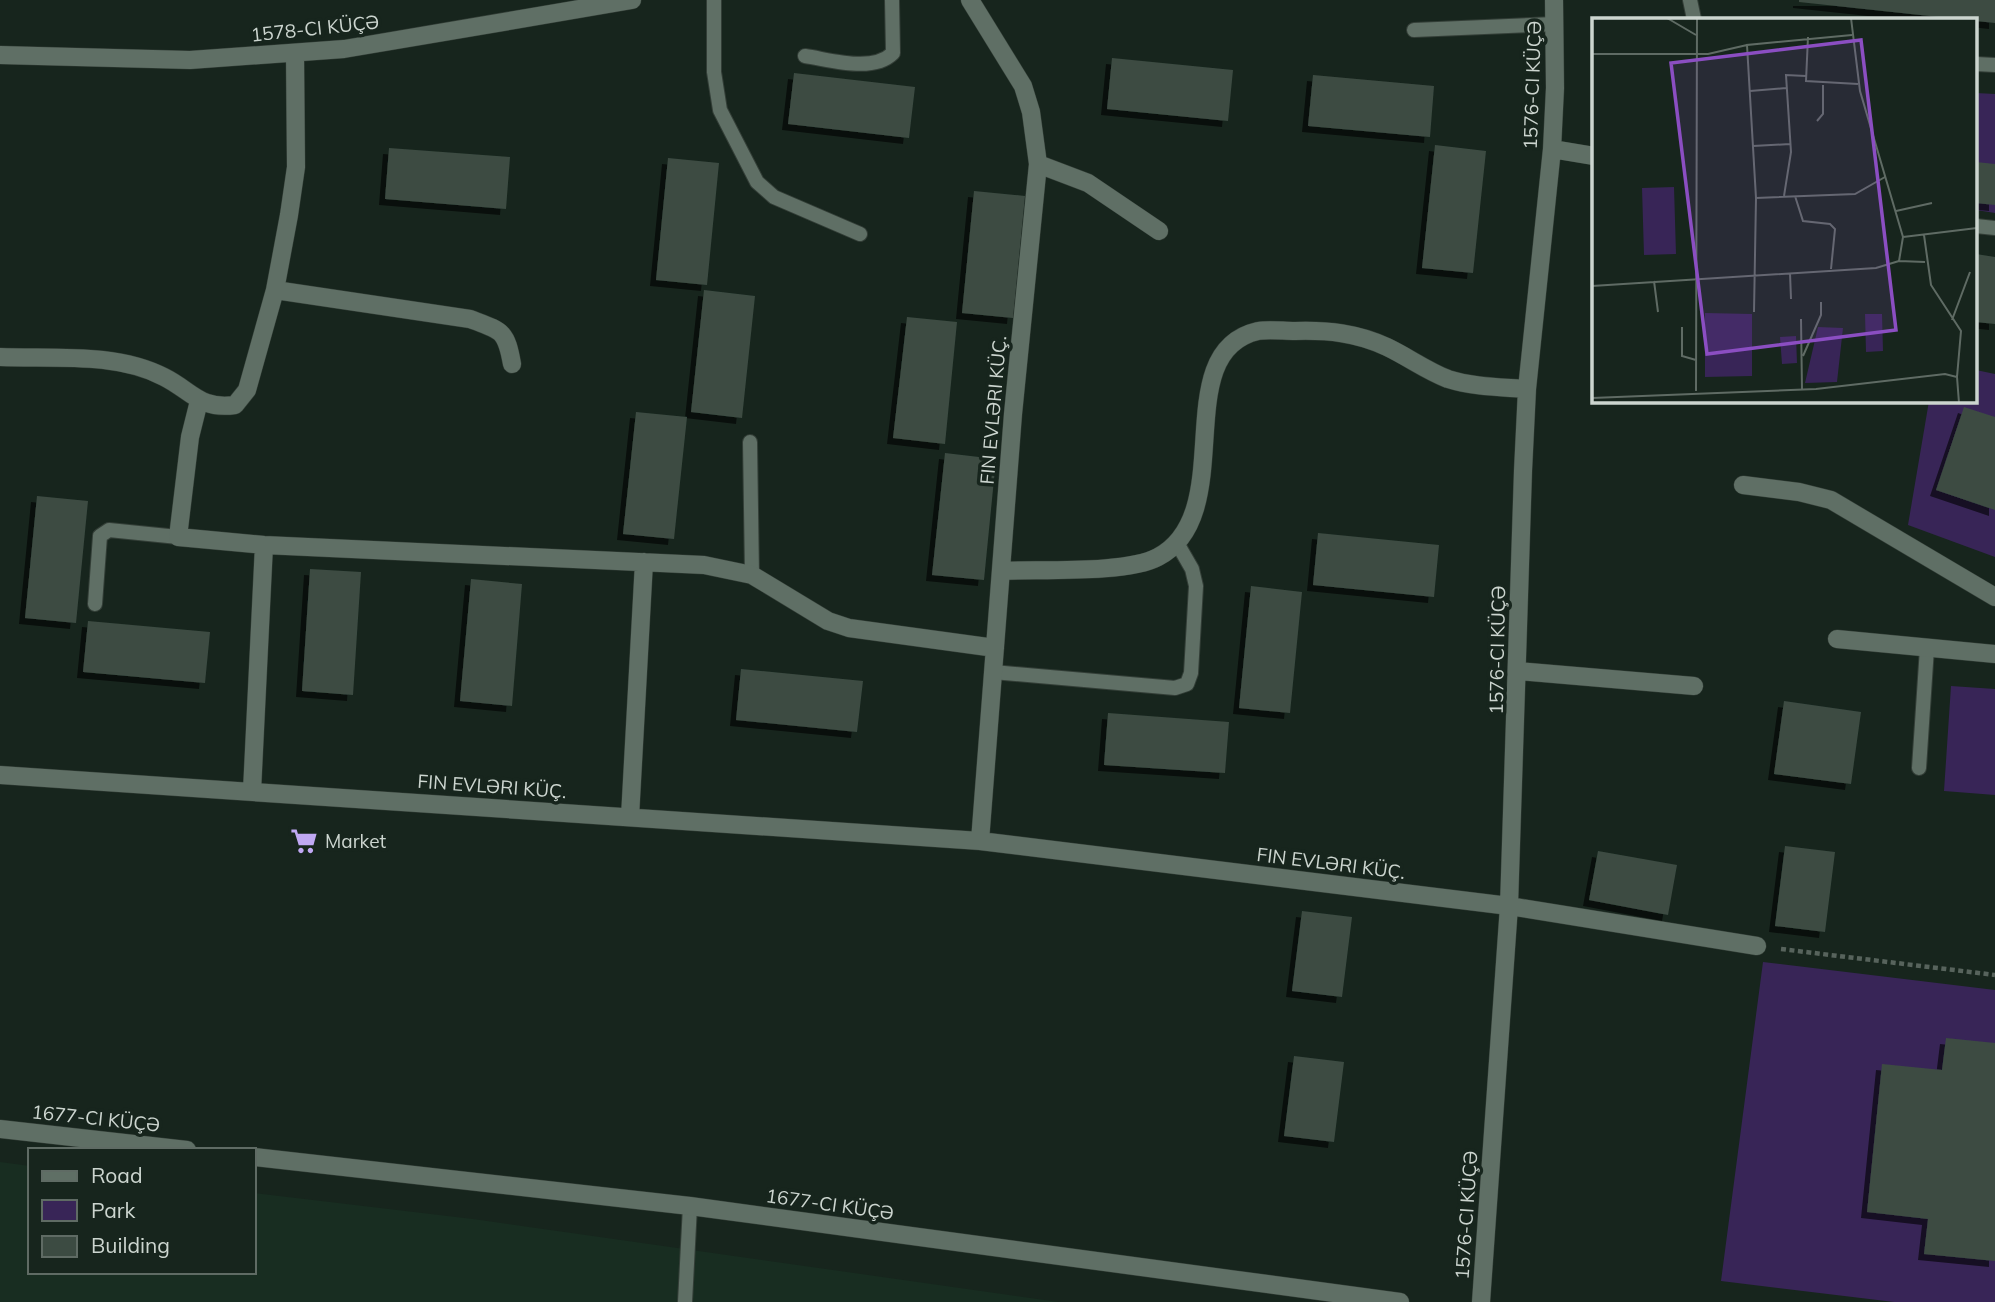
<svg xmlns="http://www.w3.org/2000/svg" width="1995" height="1302" viewBox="0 0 1995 1302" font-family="Mulish,sans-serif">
<defs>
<filter id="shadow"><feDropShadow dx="-6" dy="6" stdDeviation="0" flood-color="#0009"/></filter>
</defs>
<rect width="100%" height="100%" fill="#17251d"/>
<path fill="#182d21" d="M0,1162L30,1166V1272H254V1193L473,1219L1059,1302H0Z"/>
<path fill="#382557" d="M1976,93L1995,94V213L1976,210Z
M1976,370L1995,374V557L1908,525L1929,401H1976Z
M1951,686L1995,689V795L1944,791Z
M1763,962L1995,990V1302H1894L1721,1281Z"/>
<path fill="#3c4b42" filter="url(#shadow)" d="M1799,0H1995V23L1799,2Z
M1112,58L1233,70L1228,121L1107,109Z
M794,73L915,87L909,138L788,124Z
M1313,75L1434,86L1430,137L1308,126Z
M1435,145L1486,151L1473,273L1422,268Z
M389,148L510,157L506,209L385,199Z
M668,158L719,163L707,285L656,280Z
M1976,162L1995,164V205L1976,203Z
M974,191L1025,196L1013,318L962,313Z
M1976,254L1995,257V324L1976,322Z
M704,290L755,296L742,418L691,412Z
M907,317L957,322L945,444L893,438Z
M1964,407L1995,417V510L1936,490Z
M636,412L687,417L674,539L623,534Z
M945,453L996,459L984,580L932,575Z
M37,496L88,501L76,623L25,618Z
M1318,533L1439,545L1434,597L1313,585Z
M310,569L361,572L353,695L302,691Z
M471,579L522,584L512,706L460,701Z
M1251,586L1302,592L1290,713L1239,708Z
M88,621L210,632L205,683L83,672Z
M741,669L863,681L857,732L736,720Z
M1784,701L1861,712L1851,784L1774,774Z
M1108,713L1229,722L1225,773L1104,765Z
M1785,846L1835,852L1825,932L1775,926Z
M1598,851L1677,865L1668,915L1589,900Z
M1302,911L1352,917L1342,997L1292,991Z
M1946,1038L1995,1043V1261L1924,1254L1928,1219L1867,1212L1882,1064L1942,1070Z
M1294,1056L1344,1062L1334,1142L1284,1136Z"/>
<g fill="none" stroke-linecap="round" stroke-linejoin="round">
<g stroke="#333e37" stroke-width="16">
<path id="lane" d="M714,0V72L720,110L757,182L774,197L860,234
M1690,0L1694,19
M1414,30L1555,24
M805,56C832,60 873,73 893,53L892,0
M1976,64L1995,65
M1976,226L1995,228
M750,442L752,575
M95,604L100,536L109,530L178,537
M993,672L1175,688L1187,684L1191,673L1196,586L1192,569L1177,543
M1919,768L1927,648
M685,1302L690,1206"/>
</g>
<g stroke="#333e37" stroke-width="19">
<path id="street" d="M970,0L1023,86L1031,112L1038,164L1013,414L980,841
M0,55L190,60L344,49L632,0
M1552,149L1594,156
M1038,164L1088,183L1159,231
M275,290L470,319C502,331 506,330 512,364
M0,357C53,359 116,352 164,377C192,391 200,410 235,405L247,390L275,290L289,215L296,167L295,53
M199,401L190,437L178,537L264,545L704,565L752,575L828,621L849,628L995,648
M1743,485L1799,492L1831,500L1995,597
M1001,571C1039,569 1127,574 1158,557C1241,513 1166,352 1258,331C1269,329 1283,331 1295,331C1328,330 1357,333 1387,347C1408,357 1427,371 1448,379C1473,387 1502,387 1527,389
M1837,639L1995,654
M1518,671L1694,686
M0,775L980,841L1509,906L1757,946
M252,791L264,545
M630,817L644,562
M0,1129L187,1150
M254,1157L690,1206L1400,1302
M1481,1302L1509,906L1523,471L1527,389L1552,149L1555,88L1554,0"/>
</g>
<path stroke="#57635c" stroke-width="4.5" stroke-dasharray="5 3.5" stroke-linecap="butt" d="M1781,949L1995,975"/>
<use href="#lane" stroke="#5f6f65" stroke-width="14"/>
<use href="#street" stroke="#5f6f65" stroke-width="18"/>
</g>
<defs>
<g id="supermarket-bare" transform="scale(2.1)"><path d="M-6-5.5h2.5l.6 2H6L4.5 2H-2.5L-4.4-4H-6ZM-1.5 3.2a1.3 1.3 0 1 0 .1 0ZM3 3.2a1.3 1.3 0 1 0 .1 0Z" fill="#c0a8f3" stroke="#17251d" stroke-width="2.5" paint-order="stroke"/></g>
</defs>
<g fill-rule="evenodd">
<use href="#supermarket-bare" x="304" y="841"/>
</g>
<g text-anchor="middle" stroke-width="7" stroke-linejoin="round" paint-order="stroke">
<g font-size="19" fill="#ccd5cf" stroke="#17251d">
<text transform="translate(315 28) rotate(-6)" y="7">1578-CI KÜÇƏ</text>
<text transform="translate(1532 85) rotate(-88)" y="7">1576-CI KÜÇƏ</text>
<text transform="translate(993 410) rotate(-85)" y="7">FIN EVLƏRI KÜÇ.</text>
<text transform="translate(1497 650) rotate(-89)" y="7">1576-CI KÜÇƏ</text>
<text transform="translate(492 786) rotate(4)" y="7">FIN EVLƏRI KÜÇ.</text>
<text transform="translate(1331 863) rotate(7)" y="7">FIN EVLƏRI KÜÇ.</text>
<text transform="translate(96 1118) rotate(6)" y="7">1677-CI KÜÇƏ</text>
<text transform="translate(830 1204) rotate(8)" y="7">1677-CI KÜÇƏ</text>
<text transform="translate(1466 1215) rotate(-86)" y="7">1576-CI KÜÇƏ</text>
</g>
<g font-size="19" fill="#ccd5cf" stroke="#17251d" text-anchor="start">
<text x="325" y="848">Market</text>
</g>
</g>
<g transform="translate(1592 18)">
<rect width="385" height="385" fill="#17251d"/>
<path d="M82,169L84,236L52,237L50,170ZM113,295L160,296V358L113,359ZM273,296H290L291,333L274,334ZM226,309L251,310L245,364L213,365ZM204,318L205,345L190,346L188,319Z" fill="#382557"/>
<path fill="none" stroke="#5f6b64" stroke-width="2" d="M75,0L104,17M259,0L268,73L311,219L307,243M216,19L214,63L266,66M0,36H116L155,27M158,73L194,70M225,103L231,96V67M161,128L198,126M192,178L199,134L194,57L214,58M203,178L211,203L238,206L243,211L239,251M164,180L263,176L293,159M304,193L340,185M332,217L339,267L369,313L365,359M311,219L385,210M307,243L333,244M198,255L199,281M62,263L66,294M0,268L284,250L307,243M162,294L164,180L155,27L260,17M209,301L210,372M360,302L378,254M90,309V338L104,342M211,338L229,297V284M104,373L105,0M0,380L224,371L353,356L365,359L367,385"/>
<path fill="#8b4ec2" fill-opacity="0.15" stroke="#8b4ec2" stroke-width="3.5" d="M269,22L304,312L115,336L79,45Z"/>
<rect width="385" height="385" fill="none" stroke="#ccd5cf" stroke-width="3.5"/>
</g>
<rect x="28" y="1148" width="228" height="126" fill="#17251d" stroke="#5f6b64" stroke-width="2"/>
<rect x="42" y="1171" width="35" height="10" fill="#5f6f65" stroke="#5f6b64" stroke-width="2"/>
<text x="91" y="1183" font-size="21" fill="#ccd5cf">Road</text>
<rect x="42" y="1200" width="35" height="21" fill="#382557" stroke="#5f6b64" stroke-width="2"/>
<text x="91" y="1218" font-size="21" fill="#ccd5cf">Park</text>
<rect x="42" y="1236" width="35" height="21" fill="#3c4b42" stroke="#5f6b64" stroke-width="2"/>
<text x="91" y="1253" font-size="21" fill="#ccd5cf">Building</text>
</svg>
